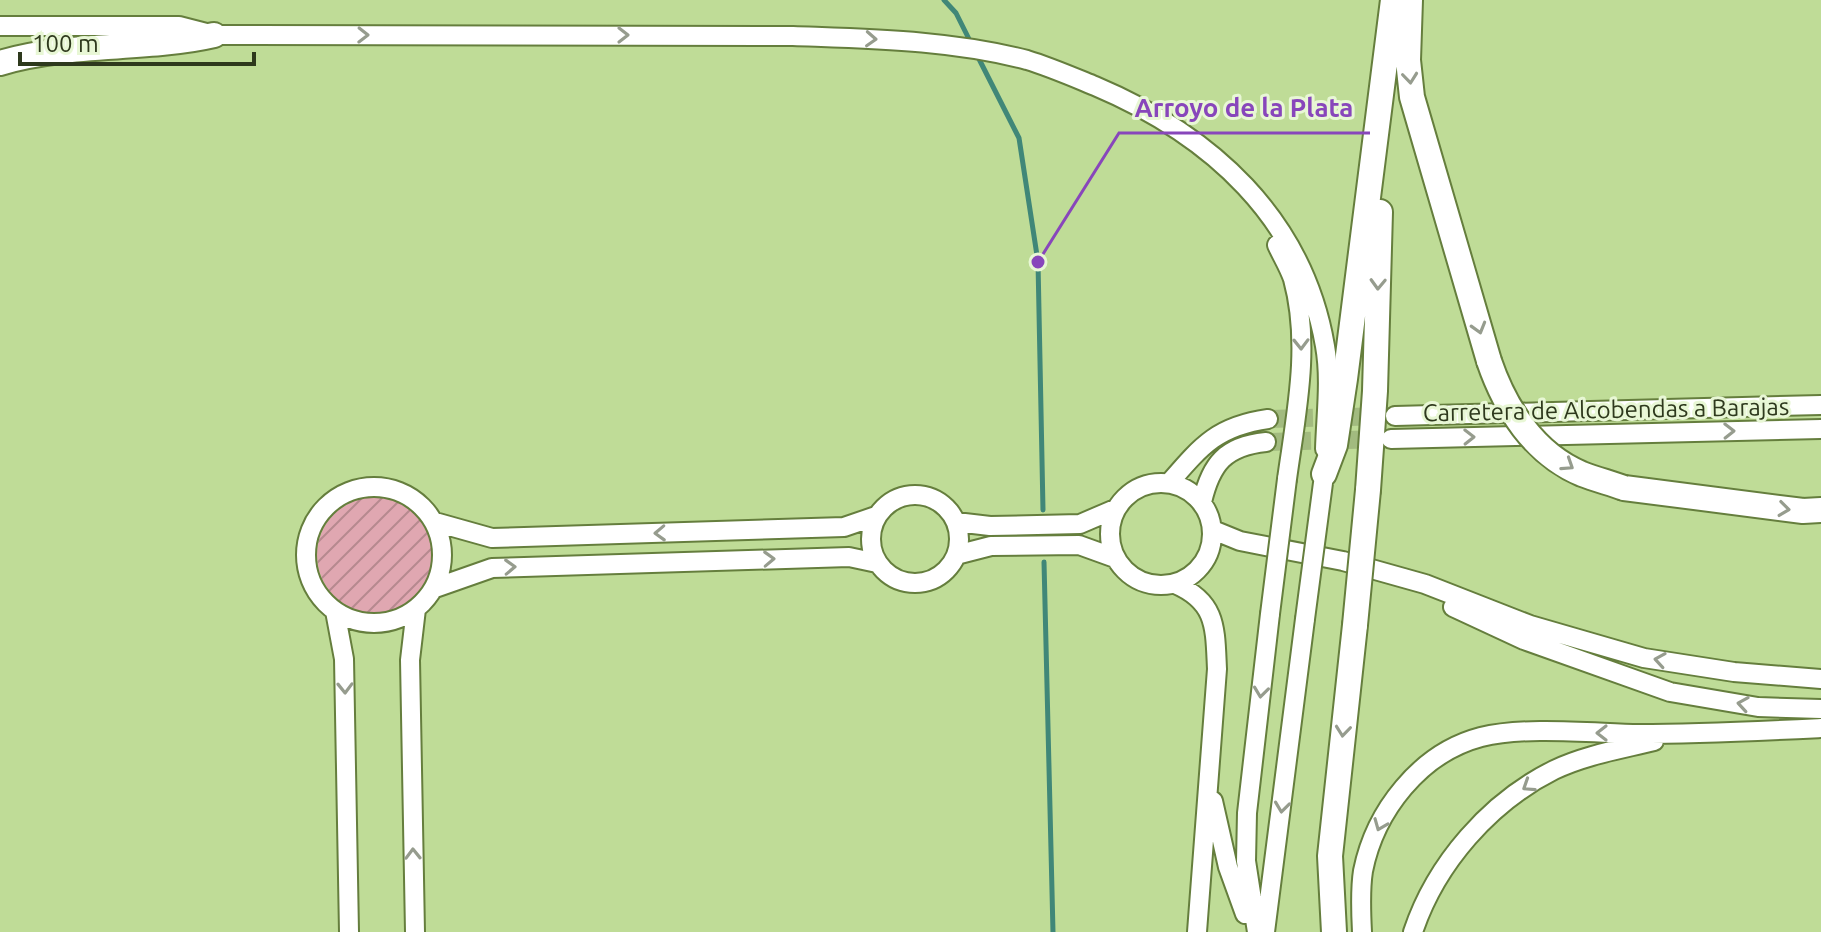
<svg xmlns="http://www.w3.org/2000/svg" width="1821" height="932" viewBox="0 0 1821 932" font-family="Ubuntu,sans-serif">
<defs>
<pattern id="garden-furrows" width="10" height="10" patternUnits="userSpaceOnUse" patternTransform="scale(2)"><rect width="10" height="10" fill="#e0a7b1"/><path d="M-1 1l2-2M0 10L10 0M9 11l2-2" fill="none" stroke="#b6898f"/></pattern>
</defs>
<rect width="100%" height="100%" fill="#bfdc97"/>
<path fill="url(#garden-furrows)" d="M317 555a58 58 0 1 1 116 0a58 58 0 1 1-116 0Z"/>
<g fill="none" stroke-linecap="round" stroke-linejoin="round">
<path stroke="#408778" stroke-width="5" d="M944,0L956,13L971,43
M977,55L1019,138L1038,262L1043,510
M1044,562L1053,932"/>
<path stroke="#a2bb7f" stroke-width="18" stroke-dasharray="18 9" stroke-linecap="butt" d="M1268,419L1384,416
M1266,442L1383,439"/>
<g stroke="#657e3d" stroke-width="22">
<path id="secondary" d="M0,26H179L214,35L793,36C871,39 951,40 1027,60C1050,67 1073,77 1095,86C1211,135 1303,218 1325,346C1331,379 1326,415 1325,449
M1277,245C1282,256 1289,267 1293,279C1311,345 1296,414 1287,479
M1395,416L1821,405
M1391,439L1821,429
M1170,482C1202,445 1218,426 1268,419
M1110 534a51 51 0 1 1 102 0a51 51 0 1 1-102 0Z
M306 555a68 68 0 1 1 136 0a68 68 0 1 1-136 0Z
M871 539a44 44 0 1 1 88 0a44 44 0 1 1-88 0Z
M1202,502C1211,464 1225,446 1266,442
M435,522L492,538L844,527L876,516
M956,522L990,526L1080,524L1115,509
M1213,530L1240,541L1343,561L1425,584L1530,625L1644,658L1734,672L1821,679
M956,555L991,546L1079,545L1115,558
M1175,584C1217,602 1215,628 1217,669L1197,932
M435,588L492,568L849,557L877,563
M1453,607L1524,640L1670,692L1758,707L1821,709
M335,611L344,659L349,932
M1213,801L1228,867L1245,914
M415,932L410,660L416,609
M1257,932L1246,861L1247,813L1270,614
M1265,932L1305,619
M1362,932C1361,913 1360,890 1363,871C1375,811 1420,753 1481,737C1526,726 1592,733 1639,734C1700,734 1760,731 1821,728
M1413,932C1436,863 1490,802 1554,770C1585,755 1622,749 1654,741"/>
</g>
<g stroke="#657e3d" stroke-width="28">
<path id="highway" d="M1410,0L1408,60L1412,97L1489,361
M0,63C70,42 144,51 214,35
M1324,474L1335,445L1345,379L1393,0
M1624,488L1803,511L1821,510
M1368,490L1375,391L1380,212
M1334,932L1330,856L1355,625"/>
</g>
<use href="#secondary" stroke="#fff" stroke-width="18"/>
<use href="#highway" stroke="#fff" stroke-width="24"/>
<g stroke="#657e3d" stroke-width="22" stroke-linecap="butt">
<path id="secondary-bridge" d="M1270,614L1287,479
M1305,619L1323,483"/>
</g>
<g stroke="#657e3d" stroke-width="28" stroke-linecap="butt">
<path id="highway-bridge" d="M1489,361C1505,408 1534,454 1582,474C1595,479 1610,483 1624,488
M1355,625L1368,490"/>
</g>
<use href="#secondary-bridge" stroke="#fff" stroke-width="18"/>
<use href="#highway-bridge" stroke="#fff" stroke-width="24"/>
</g>
<defs><path id="oneway-chevron" d="M-2-3.5L2.5 0L-2 3.5" fill="none" stroke-width="1.6" stroke-linecap="round" stroke-linejoin="round" transform="scale(2)"/></defs>
<g stroke="#969c8e">
<use href="#oneway-chevron" transform="translate(363 35) rotate(1)"/>
<use href="#oneway-chevron" transform="translate(623 35)"/>
<use href="#oneway-chevron" transform="translate(871 39) rotate(3)"/>
<use href="#oneway-chevron" transform="translate(1410 78) rotate(84)"/>
<use href="#oneway-chevron" transform="translate(1378 284) rotate(92)"/>
<use href="#oneway-chevron" transform="translate(1479 328) rotate(74)"/>
<use href="#oneway-chevron" transform="translate(1301 344) rotate(89)"/>
<use href="#oneway-chevron" transform="translate(1729 431) rotate(-1)"/>
<use href="#oneway-chevron" transform="translate(1469 437) rotate(-1)"/>
<use href="#oneway-chevron" transform="translate(1568 465) rotate(33)"/>
<use href="#oneway-chevron" transform="translate(1784 509) rotate(7)"/>
<use href="#oneway-chevron" transform="translate(660 533) rotate(178)"/>
<use href="#oneway-chevron" transform="translate(769 559) rotate(-2)"/>
<use href="#oneway-chevron" transform="translate(510 567) rotate(-2)"/>
<use href="#oneway-chevron" transform="translate(1660 660) rotate(-171)"/>
<use href="#oneway-chevron" transform="translate(345 688) rotate(89)"/>
<use href="#oneway-chevron" transform="translate(1261 692) rotate(97)"/>
<use href="#oneway-chevron" transform="translate(1743 704) rotate(-171)"/>
<use href="#oneway-chevron" transform="translate(1343 731) rotate(96)"/>
<use href="#oneway-chevron" transform="translate(1602 733) rotate(-180)"/>
<use href="#oneway-chevron" transform="translate(1528 786) rotate(147)"/>
<use href="#oneway-chevron" transform="translate(1282 807) rotate(97)"/>
<use href="#oneway-chevron" transform="translate(1380 825) rotate(112)"/>
<use href="#oneway-chevron" transform="translate(413 854) rotate(-91)"/>
</g>
<g text-anchor="middle" stroke-width="6" stroke-linejoin="round" paint-order="stroke">
<g font-size="24" fill="#2e391d" stroke="#e8f7d5">
<text transform="translate(1606 410) rotate(-1)" y="8">Carretera de Alcobendas a Barajas</text>
</g>
</g>
<path fill="none" stroke="#8846bb" stroke-width="3" d="M1038 262L1119 133H1370"/>
<circle fill="#8846bb" stroke="#e8f7d5" stroke-width="3" cx="1038" cy="262" r="8"/>
<g font-size="26" text-anchor="middle" font-weight="bold" fill="#8846bb" stroke="#e8f7d5" stroke-width="6" stroke-linejoin="round" paint-order="stroke">
<text x="1244" y="117">Arroyo de la Plata</text>
</g>
<path d="M20 52v12h234v-12" fill="none" stroke="#2e391d" stroke-width="4"/>
<text x="32" y="52" font-size="24" fill="#2e391d" stroke="#e8f7d5" stroke-width="6" paint-order="stroke">100 m</text>
</svg>
